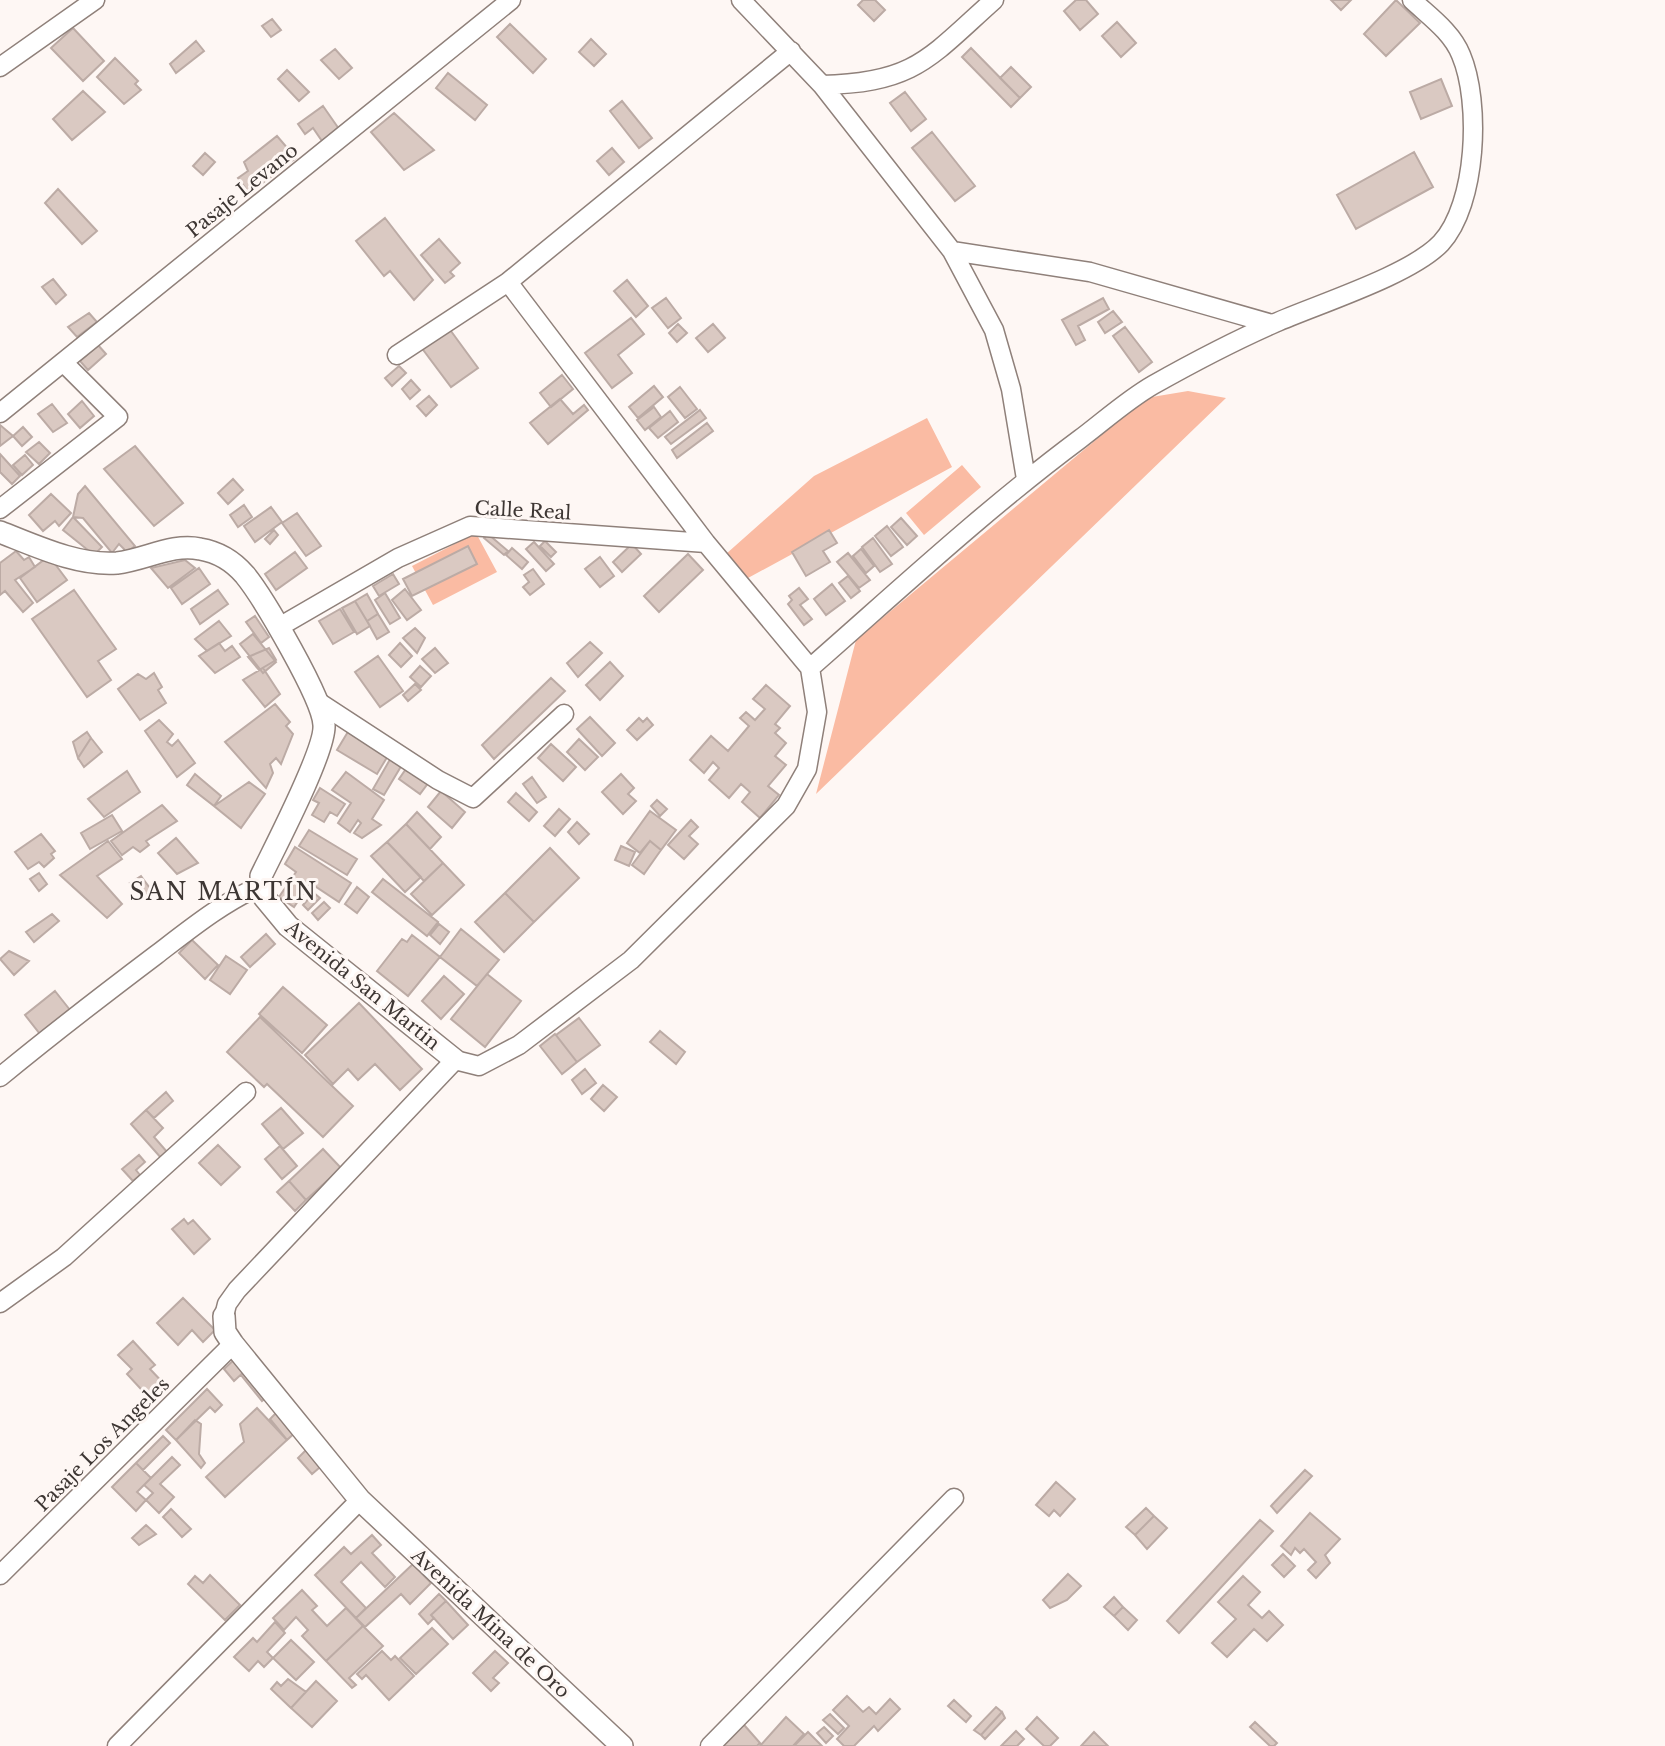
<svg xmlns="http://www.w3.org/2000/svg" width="1665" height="1746" viewBox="0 0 1665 1746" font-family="'Libre Baskerville',serif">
<rect width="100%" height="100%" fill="#fef7f4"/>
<path fill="#fabba3" d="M1188,391L1226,398L816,794L856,640L1146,398Z
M927,418L952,467L748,578L726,554L814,476Z
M962,465L981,487L924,535L906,513Z
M476,533L497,572L433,605L412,566Z"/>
<path fill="#dac9c2" stroke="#bcaba5" stroke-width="2" d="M863,0H875L885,10L874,21L858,5Z
M1076,0H1086L1098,14L1080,30L1064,11Z
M1331,0H1351L1341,10Z
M1396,0L1420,23L1386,56L1364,34Z
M272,19L281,30L271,37L262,26Z
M1117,22L1136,43L1121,57L1102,36Z
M510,24L546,59L533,73L497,37Z
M73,28L104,61L83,81L51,48Z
M591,39L606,54L594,66L579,52Z
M196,41L204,51L176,73L170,64Z
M971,48L1020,98L1011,107L962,57Z
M335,49L352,68L339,79L321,60Z
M115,58L138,81L135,84L141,90L124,104L97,77Z
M1011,67L1031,87L1020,98L1000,78Z
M287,70L309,92L299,101L278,79Z
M448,73L487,105L475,120L436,88Z
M1441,79L1452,106L1421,119L1410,92Z
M83,91L105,112L72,140L53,119Z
M905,92L926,119L911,131L890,103Z
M622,101L652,138L639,148L610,111Z
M323,106L339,129L322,141L313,128L305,134L298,124Z
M394,113L434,150L404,170L371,132Z
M932,132L975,186L955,201L912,148Z
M277,136L296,158L249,193L238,178L248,171L244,162Z
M612,148L624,162L609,175L597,161Z
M1414,152L1433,187L1356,229L1337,195Z
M205,153L215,162L203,175L193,166Z
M58,189L97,231L82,244L45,203Z
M385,218L433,280L414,300L390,271L384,276L356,241Z
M439,239L460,263L450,272L454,276L445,283L421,255Z
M53,279L66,295L56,304L42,287Z
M627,280L648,306L636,317L614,291Z
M666,298L681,318L668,328L652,308Z
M1103,298L1109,309L1078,326L1085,340L1076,345L1062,320Z
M1113,311L1122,322L1105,333L1098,322Z
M89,313L97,322L77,337L68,327Z
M631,318L644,334L618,355L632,373L612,388L585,353Z
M678,324L687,333L677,342L669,333Z
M713,324L725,338L708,352L696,338Z
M448,327L478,368L451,387L421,347Z
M1125,327L1152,362L1139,372L1113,336Z
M98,345L106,354L88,370L80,361Z
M399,366L406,373L392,386L385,378Z
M562,375L573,389L551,407L540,393Z
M411,380L420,390L410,399L402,389Z
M654,386L663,397L638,418L629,407Z
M680,387L697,409L685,418L668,397Z
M429,396L437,405L426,416L417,406Z
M560,399L573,414L584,405L588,410L548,444L530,423Z
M82,401L94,416L80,428L68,414Z
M52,404L67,423L53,432L38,414Z
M654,407L661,417L645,430L637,420Z
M700,410L706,418L671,444L665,437Z
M670,411L678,422L658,438L649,428Z
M707,423L713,431L677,458L672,450Z
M0,425L13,436L0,446Z
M23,427L32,437L22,446L13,436Z
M39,442L50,453L39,464L26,452Z
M135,446L183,503L154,526L104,469Z
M0,454L20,476L12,484L0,472Z
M25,455L33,465L22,475L13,465Z
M233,479L243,490L228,504L218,493Z
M85,486L135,546L122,556L124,549L119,544L112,553L83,518L73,517L78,494Z
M51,494L71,513L59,526L55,521L43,531L29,515Z
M244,505L252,517L238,527L230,515Z
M271,507L282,522L255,542L244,526Z
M297,513L321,546L306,556L282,523Z
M73,517L102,547L94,555L63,530Z
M901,518L917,536L907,545L891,527Z
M887,526L903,547L891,556L875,536Z
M274,530L278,535L270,544L265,539Z
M829,530L837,543L823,551L830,562L806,576L792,552Z
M488,534L508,551L504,555L484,538Z
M873,538L892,564L880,572L862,547Z
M545,541L556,552L551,557L540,546Z
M534,542L554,564L546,571L526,549Z
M632,544L641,554L622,572L613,562Z
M468,546L477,564L412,596L403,579Z
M512,548L528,562L522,569L506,555Z
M861,549L874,566L866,573L853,556Z
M16,551L24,560L29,557L35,567L15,580L33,603L23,612L5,591L0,595V563Z
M295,552L307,568L276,590L265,574Z
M848,553L870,580L859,588L837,562Z
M688,554L703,570L659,612L644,596Z
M49,556L67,580L37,602L20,578Z
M600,557L614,576L600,587L585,569Z
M185,560L195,568L168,588L151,568Z
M199,568L210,584L182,604L171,588Z
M533,569L544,584L530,595L523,587L529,582L524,575Z
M393,574L399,584L379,596L373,586Z
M848,576L860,591L851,598L839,583Z
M832,584L845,601L826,615L814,599Z
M799,588L808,599L800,605L812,619L804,625L788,604L792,600L789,596Z
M405,589L421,610L407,620L392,600Z
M74,590L116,649L98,661L111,680L87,697L32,619Z
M218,590L228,604L200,624L191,609Z
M385,593L400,618L390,624L375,600Z
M367,594L378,614L367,621L355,601Z
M355,601L370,626L357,634L342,608Z
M340,609L354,632L333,644L319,621Z
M378,614L389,632L377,639L367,621Z
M255,616L269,637L261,643L246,622Z
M219,621L231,636L207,651L195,639Z
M415,628L425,638L417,653L403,638Z
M253,634L276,662L263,673L240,644Z
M590,642L602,653L578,677L567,663Z
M219,643L225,651L232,646L240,657L215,673L199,656Z
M400,643L412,656L401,667L389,655Z
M269,648L276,660L259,670L248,657Z
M435,648L448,663L435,673L422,659Z
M378,656L403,691L380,707L355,672Z
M610,662L623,676L600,700L586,685Z
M420,666L431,676L421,687L410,677Z
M263,668L280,694L265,707L243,680Z
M154,673L162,687L158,690L166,703L140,720L118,689L138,674L146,679Z
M551,678L565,691L494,759L482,745Z
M415,684L421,690L408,701L403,695Z
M766,685L790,706L775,724L780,728L775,733L786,743L775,756L786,765L768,786L779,795L760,818L742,802L750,792L741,784L729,798L709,780L719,768L713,762L704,773L690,760L711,736L728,751L749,726L740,718L746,712L755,720L765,709L753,699Z
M275,704L290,722L286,726L293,734L281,764L276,758L270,764L273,773L266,788L225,742Z
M590,717L615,743L602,756L577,729Z
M639,718L643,722L647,718L653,725L637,740L627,730Z
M159,720L173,734L167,742L172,746L178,740L195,763L177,777L145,731Z
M349,730L389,754L377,774L337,750Z
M87,732L91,738L78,758L73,742Z
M91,738L102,752L84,767L78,758Z
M579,739L598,757L585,770L567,752Z
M551,744L576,767L563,781L538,758Z
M392,756L403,763L384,795L373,789Z
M408,766L429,782L420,794L399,779Z
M127,771L140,792L104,817L88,799Z
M346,772L384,800L372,819L381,825L362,838L354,833L361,823L358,820L350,832L338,823L351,803L332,790Z
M195,774L221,796L214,806L187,785Z
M621,774L634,788L628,794L636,801L623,814L602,792Z
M532,777L546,797L537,803L523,784Z
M249,782L265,794L241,828L214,806Z
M320,788L345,804L337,816L330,812L324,822L312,815L319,803L313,800Z
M441,791L465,812L452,828L428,807Z
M516,793L537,812L529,821L508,802Z
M657,800L667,809L660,816L651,806Z
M162,805L177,821L146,841L149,845L140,852L133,847L122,855L111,841Z
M559,809L570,819L555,836L544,826Z
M650,811L676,830L661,850L650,841L640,853L627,843Z
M417,812L441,837L430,849L406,824Z
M112,815L122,831L90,849L81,833Z
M691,820L698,827L689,836L698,844L684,859L668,845Z
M577,822L589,834L579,844L568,832Z
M406,824L443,863L424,881L387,842Z
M309,830L357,859L347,875L299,846Z
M41,834L55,851L51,854L54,858L44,867L39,862L28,869L15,852Z
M176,838L198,863L177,874L158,853Z
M108,841L122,859L97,876L122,904L107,918L60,875Z
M650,841L661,850L644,874L632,865Z
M387,842L421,877L405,892L371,856Z
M621,846L635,852L629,866L615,860Z
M295,847L351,883L339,902L310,883L294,907L279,897L296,872L285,864Z
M550,848L579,878L534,922L505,893Z
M443,863L464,885L432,915L411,894Z
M39,873L47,884L39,891L30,879Z
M141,876L152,891L142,897L130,883Z
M383,879L438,922L427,936L372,892Z
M357,887L369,897L357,913L345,904Z
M314,893L320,898L308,910L303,905Z
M505,893L534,922L504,952L475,922Z
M324,902L330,908L318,920L312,913Z
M52,914L59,921L34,942L26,932Z
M439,924L449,932L440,944L430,935Z
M461,929L499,960L477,986L440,957Z
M266,934L275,944L250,967L241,957Z
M412,935L440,957L408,996L377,971L402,939L407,942Z
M192,940L218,965L205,979L179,953Z
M9,951L29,961L14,975L0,959Z
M226,956L247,970L230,994L210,980Z
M487,974L521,1001L485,1047L451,1019Z
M444,976L464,994L441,1019L422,1001Z
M283,987L327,1025L302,1053L259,1014Z
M55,991L70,1010L40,1034L25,1015Z
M359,1003L422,1069L400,1090L375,1064L358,1080L348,1069L333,1084L305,1055Z
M260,1017L353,1106L323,1137L267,1084L264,1087L227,1052Z
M579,1018L600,1045L577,1062L556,1035Z
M660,1031L685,1052L676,1064L650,1042Z
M555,1034L577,1062L562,1074L540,1046Z
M585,1069L596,1083L582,1094L572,1080Z
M603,1085L617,1097L604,1111L591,1099Z
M166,1092L173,1101L154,1118L146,1110Z
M281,1108L303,1133L283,1149L262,1124Z
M146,1110L163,1128L154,1137L168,1153L162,1159L131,1124Z
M218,1145L240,1167L221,1185L199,1163Z
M280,1146L297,1166L282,1179L265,1159Z
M323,1149L341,1168L306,1200L289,1181Z
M139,1155L145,1162L136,1170L140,1175L133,1181L122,1169Z
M289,1181L306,1200L295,1211L277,1192Z
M184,1219L188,1224L193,1220L210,1239L194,1254L172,1229Z
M183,1298L215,1330L203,1342L192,1330L178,1345L157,1323Z
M133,1341L155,1365L150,1369L167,1387L152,1401L127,1374L132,1369L118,1355Z
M236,1358L246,1370L234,1381L224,1369Z
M246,1370L268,1396L262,1401L241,1375Z
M207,1389L222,1405L215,1412L210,1407L176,1440L166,1430Z
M257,1408L287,1440L225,1497L206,1477L244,1442L240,1424Z
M279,1410L298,1430L287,1440L270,1419Z
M195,1420L201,1424L199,1454L205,1463L201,1468L176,1440Z
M163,1436L170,1443L143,1470L136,1463Z
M311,1445L326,1462L312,1474L298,1458Z
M172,1457L180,1465L160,1484L174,1497L159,1513L146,1500L153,1493L144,1485Z
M136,1463L151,1478L137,1492L146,1500L136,1511L112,1487Z
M1305,1470L1312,1476L1277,1513L1271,1506Z
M1056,1482L1075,1499L1060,1516L1054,1510L1049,1516L1036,1505Z
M1146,1508L1154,1516L1135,1535L1126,1527Z
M171,1509L191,1529L182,1537L163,1517Z
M1310,1513L1340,1539L1325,1555L1330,1563L1316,1578L1308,1570L1316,1562L1304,1549L1300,1553L1295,1548L1291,1555L1281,1546Z
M1154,1516L1167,1528L1147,1549L1135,1535Z
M1260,1520L1273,1531L1179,1633L1167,1621Z
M146,1525L156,1534L139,1545L132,1538Z
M372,1535L381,1545L372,1553L395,1577L385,1587L361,1562L341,1582L366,1608L356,1618L315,1575L344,1547L351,1554Z
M1283,1554L1295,1566L1284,1577L1272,1565Z
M413,1564L431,1583L410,1604L401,1594L365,1627L356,1618Z
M1068,1574L1081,1586L1067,1600L1050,1608L1043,1600Z
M210,1575L240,1605L225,1620L188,1584L195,1576L203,1583Z
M1243,1576L1260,1592L1248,1605L1262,1618L1269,1611L1283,1625L1267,1641L1254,1629L1227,1657L1212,1643L1236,1619L1218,1602Z
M302,1590L317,1606L312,1610L327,1626L346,1608L363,1626L326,1661L302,1636L308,1630L296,1617L284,1630L273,1618Z
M439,1594L446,1601L431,1615L434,1618L428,1624L419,1614Z
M1114,1597L1123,1607L1114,1616L1104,1607Z
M446,1601L468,1625L453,1639L431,1615Z
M1123,1607L1137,1620L1128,1630L1114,1616Z
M275,1622L285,1633L267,1652L273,1658L264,1667L258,1661L249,1671L234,1657L253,1638L257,1642Z
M363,1626L383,1646L349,1678L356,1685L352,1688L326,1661Z
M432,1628L448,1644L416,1674L400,1658Z
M291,1640L314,1662L296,1680L273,1658Z
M382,1651L391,1660L395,1656L414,1676L389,1700L366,1675L362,1679L357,1674Z
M495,1651L508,1663L493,1678L499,1683L491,1691L473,1673Z
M288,1679L306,1692L291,1708L271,1689L277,1682L281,1686Z
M316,1681L337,1701L312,1727L291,1708Z
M847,1696L863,1712L869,1707L876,1714L890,1699L900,1709L878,1731L874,1726L854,1746H844L837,1739L849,1726L833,1710Z
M954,1700L971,1716L966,1722L948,1706Z
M996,1707L1002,1712L981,1735L974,1730Z
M1002,1712L1005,1718L985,1739L981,1735Z
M830,1714L844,1728L838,1734L823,1720Z
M786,1717L804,1734L793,1746H760Z
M1037,1717L1058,1738L1050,1746H1044L1026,1729Z
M738,1718L760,1743L757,1746H713Z
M1255,1722L1277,1743L1274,1746H1270L1250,1727Z
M824,1727L833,1736L826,1743L817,1733Z
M1016,1731L1024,1739L1017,1746H1001Z
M808,1732L822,1746H794Z
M1094,1732L1108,1746H1081Z"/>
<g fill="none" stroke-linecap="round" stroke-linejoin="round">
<g stroke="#8f807a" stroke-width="21">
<path id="minor" d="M741,0L822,85L952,251L994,330L1011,389L1026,479
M0,67L95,0
M822,85C915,83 929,58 994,0
M952,251L1090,272L1272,324
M397,355L508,282L791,51
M0,413L511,0
M0,509L118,417L63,362
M279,627L398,558L470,526L706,543
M810,668C899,590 986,509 1080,439C1104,421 1127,400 1153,385C1192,363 1234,341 1275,323C1318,304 1411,275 1441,243C1477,204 1481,102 1461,55C1452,32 1429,16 1412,0
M317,701L438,780L473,798L564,714
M0,1077C51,1035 103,995 156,955C190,929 223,902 262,885
M0,1303L64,1257L246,1092
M224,1316L227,1304L237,1290L455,1060L479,1066L519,1045L631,960L786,806L807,769L817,712L810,668L706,543L508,282
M0,1575L233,1344
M117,1746L360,1500
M710,1746L954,1498"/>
</g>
<g stroke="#8f807a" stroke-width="24">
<path id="tertiary" d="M0,532C36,546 78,566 117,563C145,560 172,543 200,549C218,552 233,561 245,575C263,597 323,699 324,725C326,750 275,847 261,876L264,897L288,926L455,1060
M224,1316L225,1332L233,1344L360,1500L622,1746"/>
</g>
<use href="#minor" stroke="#fff" stroke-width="18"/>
<use href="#tertiary" stroke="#fff" stroke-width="21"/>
</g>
<g text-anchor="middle" stroke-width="6" stroke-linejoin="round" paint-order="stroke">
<g font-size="19" fill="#3d3633" stroke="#fef7f4">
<text transform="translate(242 190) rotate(-39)" y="7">Pasaje Levano</text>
<text transform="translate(523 510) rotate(3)" y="7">Calle Real</text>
<text transform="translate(363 985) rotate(39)" y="7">Avenida San Martin</text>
<text transform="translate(102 1444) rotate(-45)" y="7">Pasaje Los Angeles</text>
<text transform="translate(491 1623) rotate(43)" y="7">Avenida Mina de Oro</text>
</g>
<g font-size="23" letter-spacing="2" fill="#3d3633" stroke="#fef7f4">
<text x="224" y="900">SAN MARTÍN</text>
</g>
</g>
</svg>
